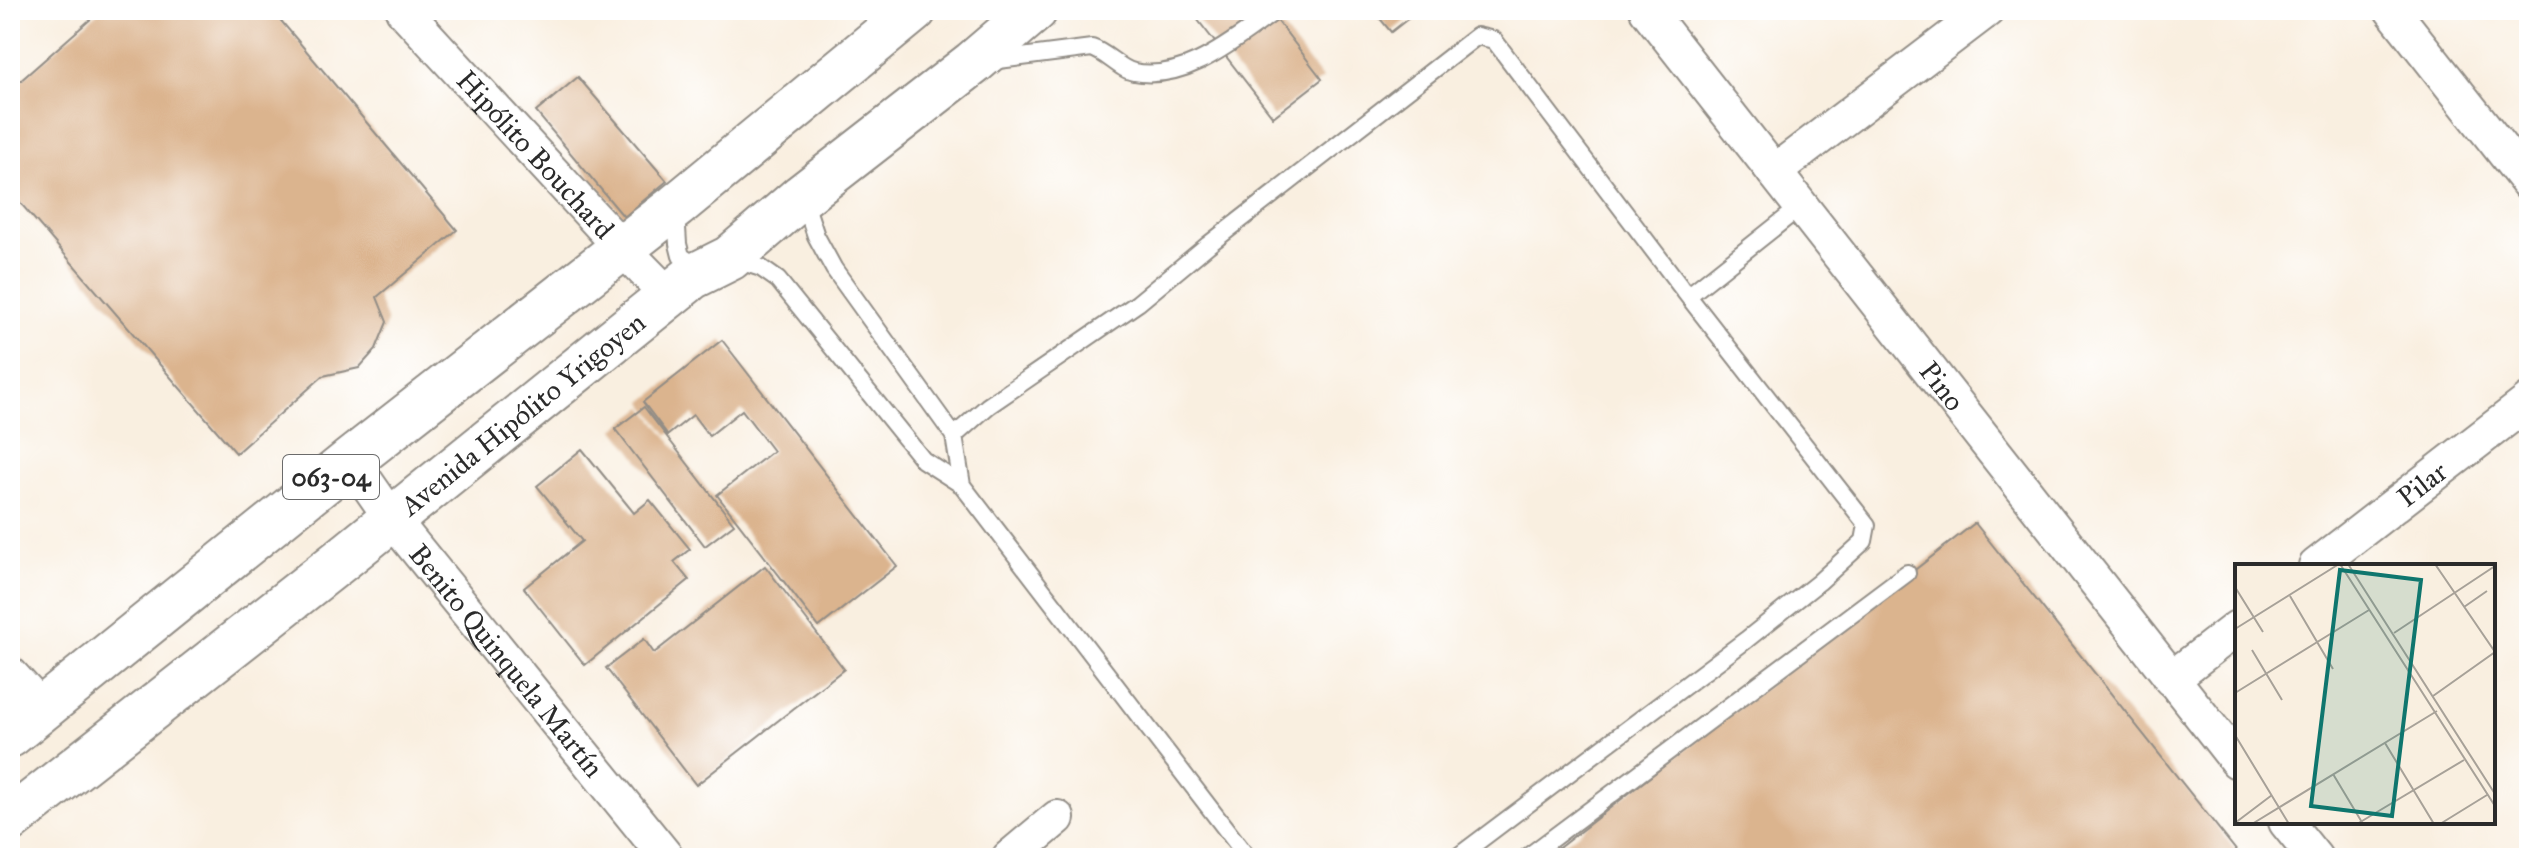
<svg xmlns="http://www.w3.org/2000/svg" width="2539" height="868" viewBox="0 0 2539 868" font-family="'IM FELL Great Primer',serif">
<rect width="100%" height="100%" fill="#fff"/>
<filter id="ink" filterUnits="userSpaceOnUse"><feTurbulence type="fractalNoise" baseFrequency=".0125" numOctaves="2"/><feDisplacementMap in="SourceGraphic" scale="16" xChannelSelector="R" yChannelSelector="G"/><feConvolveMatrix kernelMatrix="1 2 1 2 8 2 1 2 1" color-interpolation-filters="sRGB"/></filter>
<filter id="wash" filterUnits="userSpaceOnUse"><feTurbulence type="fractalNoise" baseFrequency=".006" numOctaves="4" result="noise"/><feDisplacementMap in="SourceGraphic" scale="32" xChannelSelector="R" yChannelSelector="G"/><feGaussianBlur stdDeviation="1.8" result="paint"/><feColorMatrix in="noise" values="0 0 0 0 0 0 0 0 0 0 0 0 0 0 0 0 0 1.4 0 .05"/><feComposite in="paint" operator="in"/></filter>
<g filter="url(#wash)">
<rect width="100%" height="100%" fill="#f9efe0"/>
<g id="blocks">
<path fill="#dbb48e" d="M101,10H272L457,230L377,297L387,322L376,349L359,368L323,376L236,453L10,191V90Z
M1201,10H1269L1322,79L1273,117L1194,15Z
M1373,10H1419L1391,32Z
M578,77L667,181L624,217L536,112Z
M722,340L897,566L819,627L717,495L773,451L742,410L709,436L693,415L668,435L643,402Z
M644,407L734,524L705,546L615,429Z
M582,449L634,513L650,500L690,549L674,562L689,580L585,665L524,588L582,541L537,486Z
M1975,523L2242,858H1546Z
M765,566L844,669L696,785L606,668L644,639L654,653Z"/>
</g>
</g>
<g filter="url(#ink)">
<use href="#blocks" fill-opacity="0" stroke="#928d86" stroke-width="2"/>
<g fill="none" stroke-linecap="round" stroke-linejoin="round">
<g stroke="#928d86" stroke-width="20">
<path id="service" d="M991,61L1092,48C1107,53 1121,70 1134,72C1188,82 1236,38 1277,10
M804,200L816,236L834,269L954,436L962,485
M676,211L678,244L681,256L693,264L702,263
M736,260L761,268L778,280L923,460L962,485L1248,858
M1688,296L1800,207
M954,436L988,406L1138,303L1208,245L1477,36L1494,40L1688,296L1867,525L1864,541L1819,582L1746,640L1456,858
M1526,858L1907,573"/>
</g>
<g stroke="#928d86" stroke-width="38">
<g id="minor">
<path id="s1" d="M403,10L622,248L670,297"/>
<path id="s2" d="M1647,10L2237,761"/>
<path d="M2392,10L2529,184"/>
<path d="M1774,172L1987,10"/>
<path id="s3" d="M351,460L392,519L667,858"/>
<path id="s4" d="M2316,566L2529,401"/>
<path d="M10,674L42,709"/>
<path d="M2171,679L2237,628"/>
<path d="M2286,822L2315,858"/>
<path d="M1009,858L1057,818"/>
</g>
</g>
<g stroke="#928d86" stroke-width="48">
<g id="primary">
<path d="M10,735L351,460L676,206L914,10"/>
<path id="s5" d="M10,820L341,560L692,277L730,258L802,196L973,63L1035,10"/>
</g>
</g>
<use href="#service" stroke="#fff" stroke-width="16"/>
<use href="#minor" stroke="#fff" stroke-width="34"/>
<use href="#primary" stroke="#fff" stroke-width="44"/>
</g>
</g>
<g text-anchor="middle" stroke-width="7" stroke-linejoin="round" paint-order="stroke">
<rect fill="#fff" stroke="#6b6b6b" stroke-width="2" x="283" y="455" width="96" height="44" rx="6"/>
<g font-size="26" font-weight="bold" fill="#2b2b2b">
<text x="331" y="486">063-04</text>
</g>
<g font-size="28" fill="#2b2b2b" stroke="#fff">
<text dy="10" stroke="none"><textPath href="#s1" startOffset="196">Hipólito Bouchard</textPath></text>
<text dy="10" stroke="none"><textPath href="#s2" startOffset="478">Pino</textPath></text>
<text dy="10" stroke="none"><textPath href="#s5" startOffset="654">Avenida Hipólito Yrigoyen</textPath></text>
<text dy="10" stroke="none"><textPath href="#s4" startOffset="134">Pilar</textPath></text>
<text dy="10" stroke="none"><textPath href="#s3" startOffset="254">Benito Quinquela Martín</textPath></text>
</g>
</g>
<g transform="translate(2235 564)">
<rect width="260" height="260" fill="#f9efe0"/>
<path fill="none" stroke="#a7a198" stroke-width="2" d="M105,0L260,242M113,0L260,230M0,23L28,68M55,32L98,105M229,43L252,27M0,65L104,0M159,69L260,2M17,86L47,136M0,129L134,46M198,132L260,88L200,0M0,171L54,260M150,179L199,260M98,210L128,260M0,259L37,231M17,260L202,147M122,260L229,196M205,260L252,231"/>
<path fill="#0f766e" fill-opacity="0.15" stroke="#0f766e" stroke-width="4" d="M105,6L186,16L157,252L76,242Z"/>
<rect width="260" height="260" fill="none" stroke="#2b2b2b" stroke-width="4"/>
</g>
<rect width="2539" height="868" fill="none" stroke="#fff" stroke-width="40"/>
</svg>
